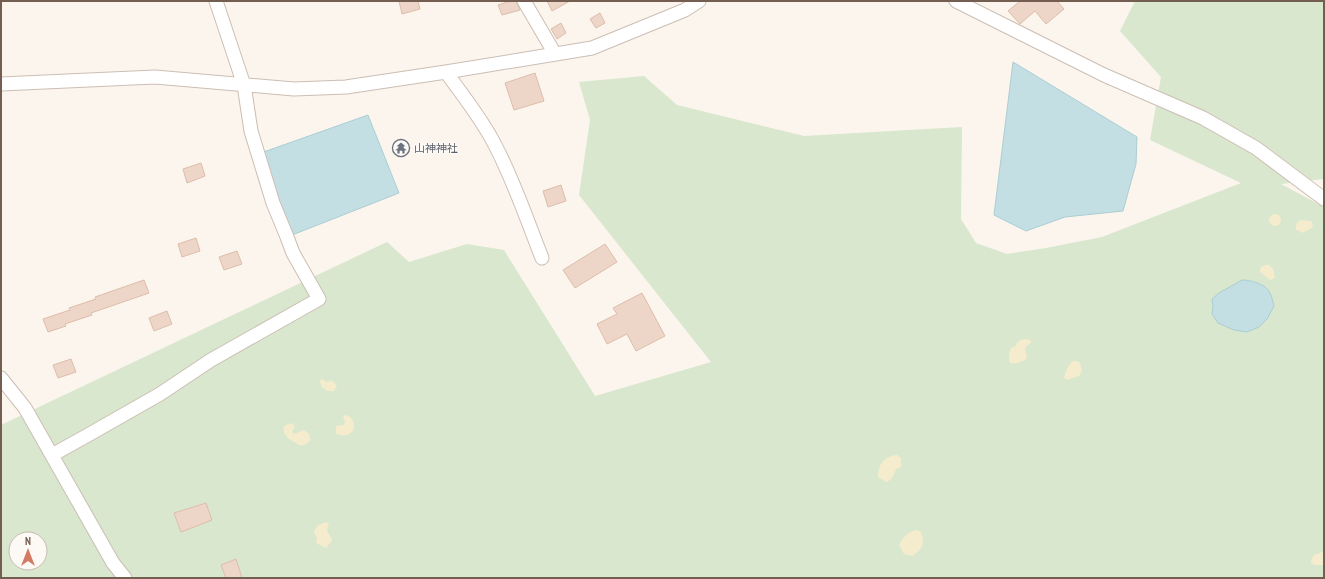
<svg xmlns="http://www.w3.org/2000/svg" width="1325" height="579" viewBox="0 0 1325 579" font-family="'PT Sans Narrow','Noto Sans JP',sans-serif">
<rect width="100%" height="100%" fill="#fbf5ed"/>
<path fill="#d8e7cd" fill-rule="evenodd" d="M1135,1H1324V179L1281,184L1324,207V578H1V425L387,242L409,262L467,244L504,250L595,396L711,362L579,195L590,120L579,82L644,76L677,105L804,136L962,127L961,219L976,243L1007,254L1046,248L1102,237L1241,183L1150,140L1161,77L1120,31ZM16,539H40V563H16Z"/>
<path fill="#f5eccd" d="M1269 220a6 6 0 1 1 12 0a6 6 0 1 1-12 0Z
M1300,220L1311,221L1313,224L1312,228L1302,233L1300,231L1296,230V224Z
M1266,265H1269L1273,269L1275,278L1270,280L1260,272C1260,267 1261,266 1266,265Z
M1024,339L1031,340V343L1026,346L1025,349L1027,358C1024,362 1015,364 1010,363C1008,359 1009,352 1011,348L1016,346C1017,342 1019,340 1024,339Z
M1073,361H1077L1080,363L1082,371L1079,376L1067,380L1064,378C1065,372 1068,365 1073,361Z
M322,379L327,382L332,380L337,386L334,391C326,392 320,388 320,380Z
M345,415C358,417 358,441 336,434V426L344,425L345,421L343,417Z
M291,423L295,426L292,432L294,434L304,430L309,434L311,440L306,444L301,446C293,441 281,437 284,426Z
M895,455H897L901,458V467L896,469C893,476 893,480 886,482L878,477C878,465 883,458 895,455Z
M326,522L329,524L327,531L332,539L331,542L326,548L316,543L317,539L314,532L317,526Z
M916,530L921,532C926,544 922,549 912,556L904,554L899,545C902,539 908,531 916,530Z
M1322,552L1324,553V565H1315L1311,563V560L1314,555Z"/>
<path fill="#c3dfe3" stroke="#abced3" d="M1013,62L1137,137L1136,164L1123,211L1065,217L1026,231L994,215Z
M368,115L399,193L287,237L258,154Z
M1242,280C1251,280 1266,284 1270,293C1272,297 1273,302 1274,306L1267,319L1259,327L1247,332L1234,330L1218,323L1212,314L1213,307L1212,299L1219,293Z"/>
<path fill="#edd6c8" stroke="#debdaa" d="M399,1H418L420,9L402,14Z
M511,1H516L520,10L502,15L498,5Z
M547,1H570L552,11Z
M1020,1H1057L1064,9L1046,24L1035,11L1020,24L1008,11Z
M600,13L605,23L596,28L590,19Z
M561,23L566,33L557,39L551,29Z
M535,73L544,101L514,110L505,83Z
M201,163L205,176L187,183L183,169Z
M561,185L566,201L548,207L543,191Z
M196,238L200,251L182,257L178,244Z
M605,244L617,262L575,288L563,270Z
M237,251L242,264L224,270L219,257Z
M144,280L149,293L91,313L92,315L65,324L66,326L48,332L43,319L70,310L69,308L96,299L95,297Z
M642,293L665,336L636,351L627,334L607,344L597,324L617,314L613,308Z
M167,311L172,324L154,331L149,318Z
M71,359L76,372L58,378L53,365Z
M206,503L212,520L181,532L174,513Z
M236,559L242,578H226L221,565Z"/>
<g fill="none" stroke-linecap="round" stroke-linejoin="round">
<g stroke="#ccbeb4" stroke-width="15">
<path id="minor" d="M524,1L555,54
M956,1L1104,75L1203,118L1256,148L1324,199
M446,72C463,96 482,119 495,145C514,181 527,220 542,258
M1,84L155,77L294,89L346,87L446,72L592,48L685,10L699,1
M1,378L25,408L113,563L125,578
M52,455L88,435L160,394L211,360L319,299L293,253L287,237L273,203L251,131L244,85L216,1"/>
</g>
<use href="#minor" stroke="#fff" stroke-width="13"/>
</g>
<defs>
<g id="temple-ring" transform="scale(0.9)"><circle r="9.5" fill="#fdf9f4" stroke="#6b7280" stroke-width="1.5"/><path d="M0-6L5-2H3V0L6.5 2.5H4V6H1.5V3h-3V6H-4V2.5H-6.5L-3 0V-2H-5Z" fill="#6b7280"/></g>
</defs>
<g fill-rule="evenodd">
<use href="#temple-ring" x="401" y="148"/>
</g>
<g text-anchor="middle" stroke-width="3" stroke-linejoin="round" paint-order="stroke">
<g font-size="11" fill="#5b616d" stroke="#fdf9f4" text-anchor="start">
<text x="414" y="152">山神神社</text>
</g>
</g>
<rect width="1325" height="579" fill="none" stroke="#745e52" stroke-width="4"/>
<g transform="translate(28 551)"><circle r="19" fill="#fdf9f4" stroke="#c6bbb3"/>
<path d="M0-3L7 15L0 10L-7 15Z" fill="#d57a62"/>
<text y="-6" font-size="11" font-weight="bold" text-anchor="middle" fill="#745e52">N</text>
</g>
</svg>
